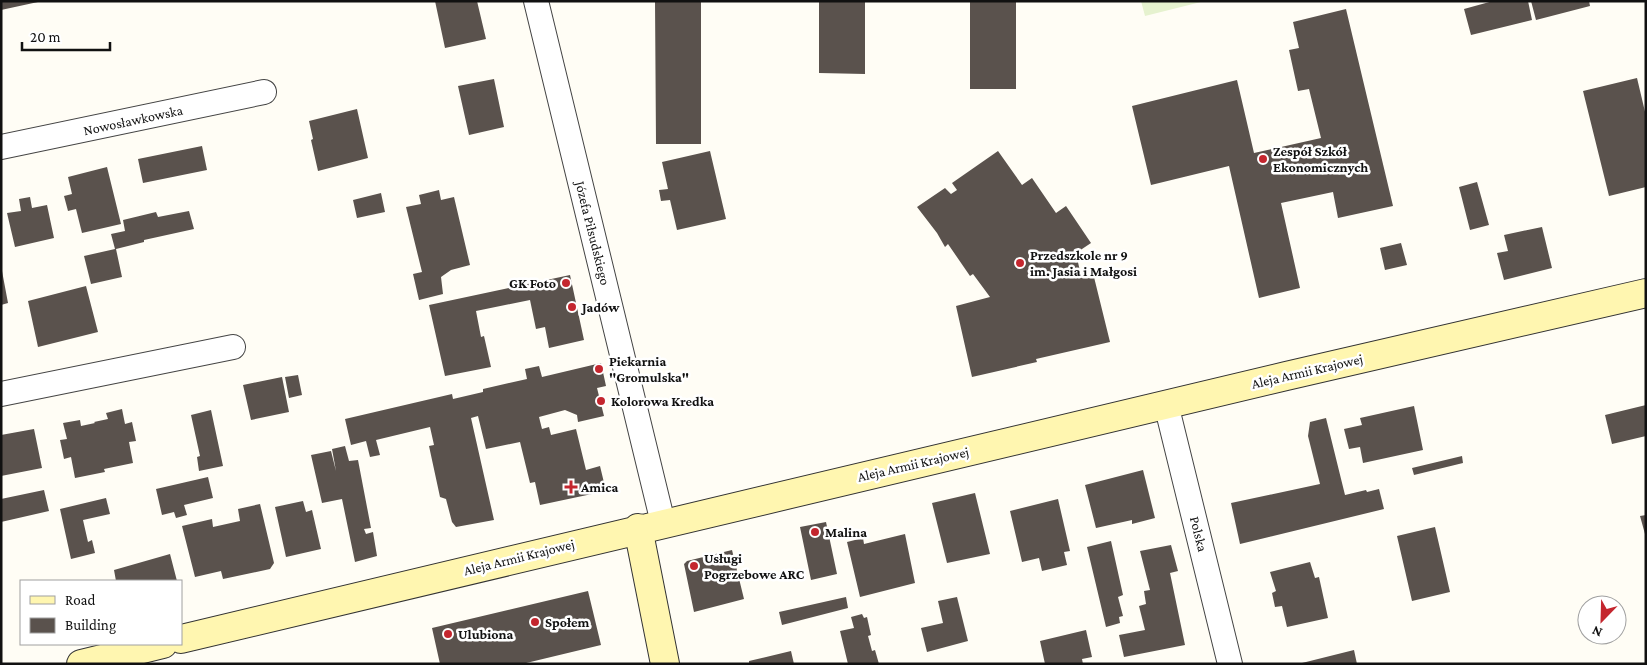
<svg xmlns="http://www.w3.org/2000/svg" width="1647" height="665" viewBox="0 0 1647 665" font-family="'Crimson Pro',serif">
<rect width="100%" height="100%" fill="#fffdf5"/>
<path fill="#e6f2cf" d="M1141,1H1205L1145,16Z"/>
<path fill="#5a524d" d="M1,1H38V2L1,10Z
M435,1H477L486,39L445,48Z
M655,1H701V144H656Z
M819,1H865V74L819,73Z
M970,1H1016V89H970Z
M1493,1H1528L1532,20L1471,35L1464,9Z
M1531,1H1589L1590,6L1536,20Z
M1346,9L1393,206L1338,218L1333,192L1281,203L1300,288L1259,298L1229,166L1151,185L1132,106L1237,80L1254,153L1321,138L1309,89L1298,91L1289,50L1299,48L1293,22Z
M1637,78L1646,116V187L1609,196L1583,91Z
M494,79L504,127L469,135L458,86Z
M357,109L368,158L318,171L311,140L313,139L309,121Z
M202,146L207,170L143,183L138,159Z
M710,151L726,219L677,230L670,200L661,201L659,190L668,189L662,162Z
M998,151L1022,185L1032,178L1056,213L1066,206L1091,243L1076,253L1081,276L1093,273L1110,342L1036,359L1037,362L972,377L956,306L990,297L973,274L970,276L948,244L945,247L937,233L917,207L945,188L951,194L957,190L952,183Z
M107,167L121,224L82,233L76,209L68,211L64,196L72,194L68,177Z
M1477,182L1489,225L1470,230L1459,187Z
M439,190L441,200L454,197L470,265L451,270L441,277L443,294L419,300L413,274L422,272L406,207L421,204L419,195Z
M381,193L385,212L357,218L353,200Z
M30,197L32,208L47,205L54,238L15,247L7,213L21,211L19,199Z
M189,211L194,229L144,240V242L116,249L122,277L91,284L84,256L115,249L111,234L125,231L123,220L156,212L158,217Z
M1542,227L1552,268L1504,280L1497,253L1508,251L1504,235Z
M1401,243L1407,265L1385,270L1380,248Z
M2,271L8,303L1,305V272Z
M570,275L584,340L549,348L545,327L536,329L530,300L476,311L481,337L484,336L491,367L445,376L429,305Z
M86,286L98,332L38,347L28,301Z
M601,363L606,386L597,388L604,416L578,422L577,415L565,410L539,417L542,429L549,427L551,435L576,429L586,470L600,466L606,491L540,505L535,482L530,483L520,442L486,449L478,416L471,418L494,520L456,527L452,522L446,499L440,497L429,446L434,445L430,427L376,440L380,455L370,457L366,441L351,445L345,419L452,394L453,399L483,392V389L527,379L525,369L539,366L542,377Z
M298,375L302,395L289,398L285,377Z
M282,377L289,412L251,420L243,385Z
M1646,405V436L1612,444L1605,415Z
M1414,406L1423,450L1363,463L1360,447L1349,449L1344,429L1362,425L1360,418Z
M122,409L125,424L132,422L136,441L129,442L133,463L104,469L105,472L75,478L71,457L64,459L60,440L67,439L63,423L80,420L81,426L95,423L94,422L108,419L106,413Z
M211,410L223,466L199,471L197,457L200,456L191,415Z
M1326,418L1345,495L1366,490L1367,492L1379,489L1384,509L1240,544L1231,503L1320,484L1308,436L1310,422Z
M34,429L42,468L1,476V435Z
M345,446L349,461L358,460L371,528L364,529L366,534L373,532L377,556L355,562L342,499L322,503L311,455L331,451L336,471L332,449Z
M1462,456L1463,463L1414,475L1412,468Z
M1143,470L1155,518L1132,524V520L1096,528L1085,485Z
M208,477L213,498L184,505L187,515L176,518L174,512L162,515L156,489Z
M44,490L49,511L1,522V499Z
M975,493L990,554L947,563L932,503Z
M106,498L110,514L83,520L88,542L92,540L95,553L71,559L60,509Z
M1058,499L1070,551L1064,552L1067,565L1042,571L1039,558L1022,562L1010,511Z
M303,501L306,512L312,510L321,549L286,557L275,507Z
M260,504L274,563L270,569L223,579L221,571L195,577L182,526L212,519L213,527L240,521L238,509Z
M1646,515V534H1645L1640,516Z
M826,522L837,574L811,580L800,527Z
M1435,527L1450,592L1412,601L1397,536Z
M905,534L915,583L860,597L847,542L863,538L864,544Z
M1111,541L1123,595L1118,597L1123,616L1119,617L1120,623L1106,627L1087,547Z
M1171,545L1178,571L1170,573L1185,645L1124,657L1119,635L1145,630L1139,606L1146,604L1144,591L1150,590L1140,551Z
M732,550L744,599L694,612L684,564L687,561Z
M170,554L177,581H116L114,570Z
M1310,562L1315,578L1319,577L1328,618L1287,627L1282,606L1275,607L1272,593L1276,591L1270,572Z
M588,591L601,645L522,664H440L432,628Z
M846,597L848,608L782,625L779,612Z
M957,597L968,641L927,652L921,628L943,623L938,601Z
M862,614L864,618L867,617L871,635L868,636L872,651L875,650L879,664H848L840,631L854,628L851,617Z
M1086,630L1092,657L1082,659L1083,664H1045L1040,641Z
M1354,650L1357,664H1302V663Z
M791,651L794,664H749V661Z"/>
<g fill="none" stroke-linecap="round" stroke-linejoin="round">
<g stroke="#444" stroke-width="26">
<path id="street" d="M536,1L663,523
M1,147L264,92
M1,394L233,347
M1166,404L1230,664"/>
</g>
<g stroke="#333" stroke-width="30">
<path id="secondary" d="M638,528L665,664
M181,639C669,520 1157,405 1646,293
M81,664L163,644"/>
</g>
<use href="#street" stroke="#fff" stroke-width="24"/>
<use href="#secondary" stroke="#fff6b0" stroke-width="28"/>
</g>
<g fill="#c4262e" stroke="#fff" stroke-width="2">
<circle cx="1263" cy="159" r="5"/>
<circle cx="1020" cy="263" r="5"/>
<circle cx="566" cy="283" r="5"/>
<circle cx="572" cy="307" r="5"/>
<circle cx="599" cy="369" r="5"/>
<circle cx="601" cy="401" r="5"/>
<path d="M568.5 479.5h5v5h5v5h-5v5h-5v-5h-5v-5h5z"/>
<circle cx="815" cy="532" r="5"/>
<circle cx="694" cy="566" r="5"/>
<circle cx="535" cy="622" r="5"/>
<circle cx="448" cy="634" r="5"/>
</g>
<g text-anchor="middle" stroke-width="5" stroke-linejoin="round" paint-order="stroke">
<g font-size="14" fill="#111" stroke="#fff">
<text transform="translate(133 120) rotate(-12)" y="5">Nowosławkowska</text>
<text transform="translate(593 233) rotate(76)" y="5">Józefa Piłsudskiego</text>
<text transform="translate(1307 371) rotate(-13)" y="5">Aleja Armii Krajowej</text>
<text transform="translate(913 464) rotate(-13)" y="5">Aleja Armii Krajowej</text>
<text transform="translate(1199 534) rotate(76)" y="5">Polska</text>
<text transform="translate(519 557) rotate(-14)" y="5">Aleja Armii Krajowej</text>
</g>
<g font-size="14" font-weight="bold" fill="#111" stroke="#fff" text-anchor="start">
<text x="1273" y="156">Zespół Szkół<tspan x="1273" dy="16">Ekonomicznych</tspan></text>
<text x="1030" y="260">Przedszkole nr 9<tspan x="1030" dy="16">im. Jasia i Małgosi</tspan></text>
<text x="556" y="288" text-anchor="end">GK Foto</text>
<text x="582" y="312">Jadów</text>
<text x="609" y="366">Piekarnia<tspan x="609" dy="16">"Gromulska"</tspan></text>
<text x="611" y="406">Kolorowa Kredka</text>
<text x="581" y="492">Amica</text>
<text x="825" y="537">Malina</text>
<text x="704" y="563">Usługi<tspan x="704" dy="16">Pogrzebowe ARC</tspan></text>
<text x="545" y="627">Społem</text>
<text x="458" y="639">Ulubiona</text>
</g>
</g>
<rect width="1647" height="665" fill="none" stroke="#111111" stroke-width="5"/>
<rect x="20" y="580" width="162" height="65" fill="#ffffff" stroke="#a0a0a0"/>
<rect x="30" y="596" width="25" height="8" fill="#fff6b0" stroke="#a0a0a0"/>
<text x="65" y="605" font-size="15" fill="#111111">Road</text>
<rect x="30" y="618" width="25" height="15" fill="#5a524d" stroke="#a0a0a0"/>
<text x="65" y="630" font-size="15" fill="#111111">Building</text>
<g transform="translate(1602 620) rotate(203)"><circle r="24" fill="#ffffff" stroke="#a0a0a0"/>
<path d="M0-4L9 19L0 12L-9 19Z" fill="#c4262e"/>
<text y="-8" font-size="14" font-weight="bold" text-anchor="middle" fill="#111111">N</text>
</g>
<path d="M22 42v8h88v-8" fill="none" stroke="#111111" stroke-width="2.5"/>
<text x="30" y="42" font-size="15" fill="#111111" stroke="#ffffff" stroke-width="4" paint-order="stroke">20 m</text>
</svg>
